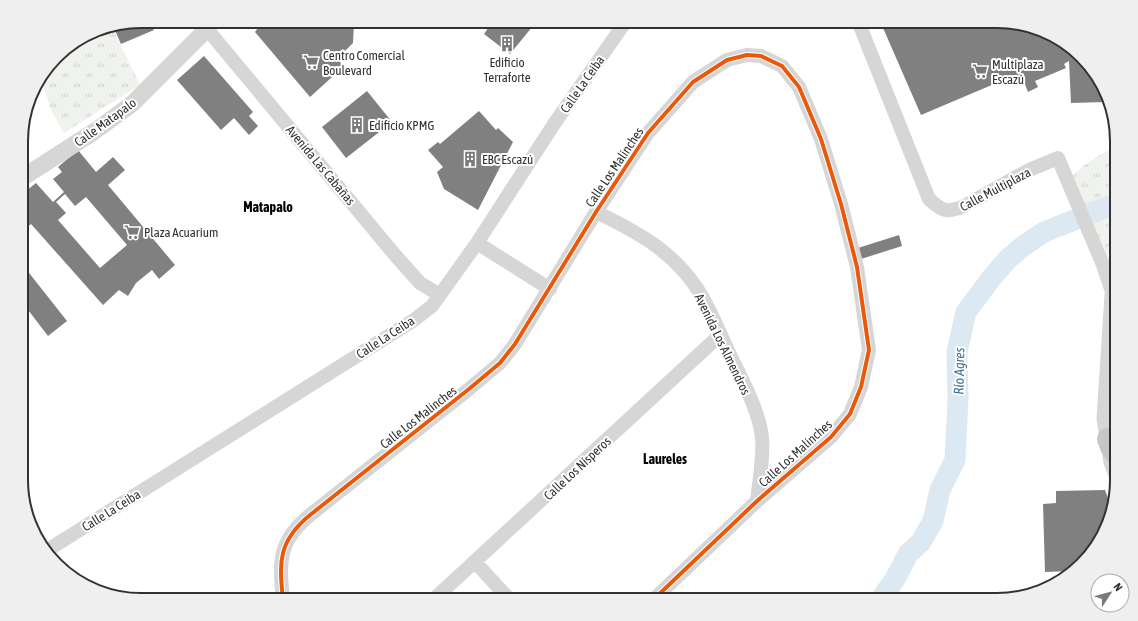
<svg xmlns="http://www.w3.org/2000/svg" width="1138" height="621" viewBox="0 0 1138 621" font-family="'Asap Condensed',sans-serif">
<defs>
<pattern id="grass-tufts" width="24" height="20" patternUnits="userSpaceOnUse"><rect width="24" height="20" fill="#f0f3ed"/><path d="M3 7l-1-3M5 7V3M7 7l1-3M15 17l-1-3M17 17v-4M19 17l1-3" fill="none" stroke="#ced1cc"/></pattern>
</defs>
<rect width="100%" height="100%" fill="#fff"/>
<path fill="url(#grass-tufts)" d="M112,27L140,85L64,133L51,110L41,78L62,51L95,30Z
M1117,145V270L1112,269L1106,261L1070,179C1081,164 1101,155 1117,145Z"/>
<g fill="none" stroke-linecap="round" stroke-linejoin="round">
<path stroke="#dde9f2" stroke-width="21" d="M880,600L895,579L908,554L921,542L933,521L940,490L955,460L958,399L957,352L966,312L993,276L1008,259L1022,247L1044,232L1117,203"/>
</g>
<path fill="#808080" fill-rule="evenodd" d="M141,21H150L154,30L121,44L113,26Z
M263,21H354L353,43L339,57L342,68L310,97L255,32Z
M493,21H537L510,54L484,34Z
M880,21H997L1057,37L1097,75L1106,102L1071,103L1069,61L1064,64L1066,68L1035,81L1038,87L1028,92L1022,77L1015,80L1013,76L921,115Z
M204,56L253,112L249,116L258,126L249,135L234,118L221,130L177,80Z
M367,91L392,122L346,158L322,127Z
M479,111L496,130L498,128L513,142L478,210L444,189L437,172L443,167L428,150L438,142L440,144Z
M78,150L96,172L113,157L125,170L108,185L175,265L159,279L152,270L136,283L128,296L119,290L103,305L31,224L23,231L22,230V194L36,183L53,202L64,192L53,179L62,172L58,167ZM65,194L75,206L86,197L127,245L100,268L58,220L66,213L56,202Z
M899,235L902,246L861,259L858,248Z
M22,264L67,321L48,336L22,302Z
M1105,490L1111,506L1101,540L1070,571L1045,572L1043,504L1056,503V491Z"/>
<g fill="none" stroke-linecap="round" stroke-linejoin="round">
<path stroke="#d6d6d6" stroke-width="14" d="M858,21L929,199C943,212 947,213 964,206L1029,170L1058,158L1103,265L1113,295
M207,29L395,255L420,283L440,295
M596,212C640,233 678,254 703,298C714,318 723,340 733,361C744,383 760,414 762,438C764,458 759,481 757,501
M477,243L550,289
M46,551L414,320L432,306L477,243L554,124L626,21
M475,562L510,600
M283,600C279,562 278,541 310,515L469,389L500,363L515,344L596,212L648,133L693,82L727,60L747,55L761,56L782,66L799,87L821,139L841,204L857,267L869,350L861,387L850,414L831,437L757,501L653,600
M433,600L720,335"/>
<path stroke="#d6d6d6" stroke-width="17" d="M22,178L95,131L132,104L207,29L213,21
M1117,291L1113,295L1105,419L1112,462L1117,475"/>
<path stroke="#c6c6c6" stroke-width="22" d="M1108,439L1111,447L1117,455"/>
<g stroke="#fff" stroke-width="6">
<path id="cycleway" d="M283,600C279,562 278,541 310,515L469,389L500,363L515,344L596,212L648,133L693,82L727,60L747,55L761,56L782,66L799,87L821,139L841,204L857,267L869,350L861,387L850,414L831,437L757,501L653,600"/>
</g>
<use href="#cycleway" stroke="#e8590c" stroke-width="4"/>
</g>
<defs>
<g id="building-bare" transform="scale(1.2)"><path d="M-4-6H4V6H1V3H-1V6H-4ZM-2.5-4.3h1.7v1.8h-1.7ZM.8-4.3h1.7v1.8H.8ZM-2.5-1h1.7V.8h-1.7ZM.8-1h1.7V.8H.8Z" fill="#7a7a7a" stroke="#fff" stroke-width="2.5" paint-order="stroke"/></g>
<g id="supermarket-bare" transform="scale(1.2)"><path d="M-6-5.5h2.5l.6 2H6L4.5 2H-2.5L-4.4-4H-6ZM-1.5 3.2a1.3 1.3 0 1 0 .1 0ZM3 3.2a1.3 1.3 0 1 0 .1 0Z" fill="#7a7a7a" stroke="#fff" stroke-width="2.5" paint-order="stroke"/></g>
</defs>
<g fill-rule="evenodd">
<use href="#building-bare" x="507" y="44"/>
<use href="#supermarket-bare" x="311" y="62"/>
<use href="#supermarket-bare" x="980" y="71"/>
<use href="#building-bare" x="357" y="125"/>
<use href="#building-bare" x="470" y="159"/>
<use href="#supermarket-bare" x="132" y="232"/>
</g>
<g text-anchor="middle" stroke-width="4" stroke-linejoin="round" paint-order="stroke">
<g font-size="13" fill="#323232" stroke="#fff" text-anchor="start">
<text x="323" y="60">Centro Comercial<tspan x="323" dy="15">Boulevard</tspan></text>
<text x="507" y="67" text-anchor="middle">Edificio<tspan x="507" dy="15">Terraforte</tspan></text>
<text x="992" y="69">Multiplaza<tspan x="992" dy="15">Escazú</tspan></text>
<text x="369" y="130">Edificio KPMG</text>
<text x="482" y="164">EBC Escazú</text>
<text x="144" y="237">Plaza Acuarium</text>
</g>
<g font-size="13" fill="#323232" stroke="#fff">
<text transform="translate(582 84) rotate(-55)" y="5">Calle La Ceiba</text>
<text transform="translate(105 122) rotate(-36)" y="5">Calle Matapalo</text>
<text transform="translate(321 165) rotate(50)" y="5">Avenida Las Cabañas</text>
<text transform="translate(614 167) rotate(-56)" y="5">Calle Los Malinches</text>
<text transform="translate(995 189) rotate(-28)" y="5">Calle Multiplaza</text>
<text transform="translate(385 337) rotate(-33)" y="5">Calle La Ceiba</text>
<text transform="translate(723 344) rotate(64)" y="5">Avenida Los Almendros</text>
<text transform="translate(418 417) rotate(-38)" y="5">Calle Los Malinches</text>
<text transform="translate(795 453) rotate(-42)" y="5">Calle Los Malinches</text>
<text transform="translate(577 468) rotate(-43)" y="5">Calle Los Nísperos</text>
<text transform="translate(111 510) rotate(-32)" y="5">Calle La Ceiba</text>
</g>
<g font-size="14" font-weight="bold" fill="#000" stroke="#fff">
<text x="268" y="212">Matapalo</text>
<text x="665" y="464">Laureles</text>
</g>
<g font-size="14" font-style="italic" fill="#417192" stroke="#fff">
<text transform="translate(959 371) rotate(-89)" y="5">Río Agres</text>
</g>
</g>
<path d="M0 0H1138V621H0ZM141 28H997A113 113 0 0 1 1110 141V480A113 113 0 0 1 997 593H141A113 113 0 0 1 28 480V141A113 113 0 0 1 141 28Z" fill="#efefef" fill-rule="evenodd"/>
<path fill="none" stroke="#323232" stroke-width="2" d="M141 28H997A113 113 0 0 1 1110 141V480A113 113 0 0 1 997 593H141A113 113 0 0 1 28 480V141A113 113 0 0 1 141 28Z"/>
<g transform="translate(1110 593) rotate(54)"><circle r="19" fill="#ffffff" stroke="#adadad"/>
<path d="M0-3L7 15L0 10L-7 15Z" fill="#7a7a7a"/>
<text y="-6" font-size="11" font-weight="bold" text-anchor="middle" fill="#323232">N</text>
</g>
</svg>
